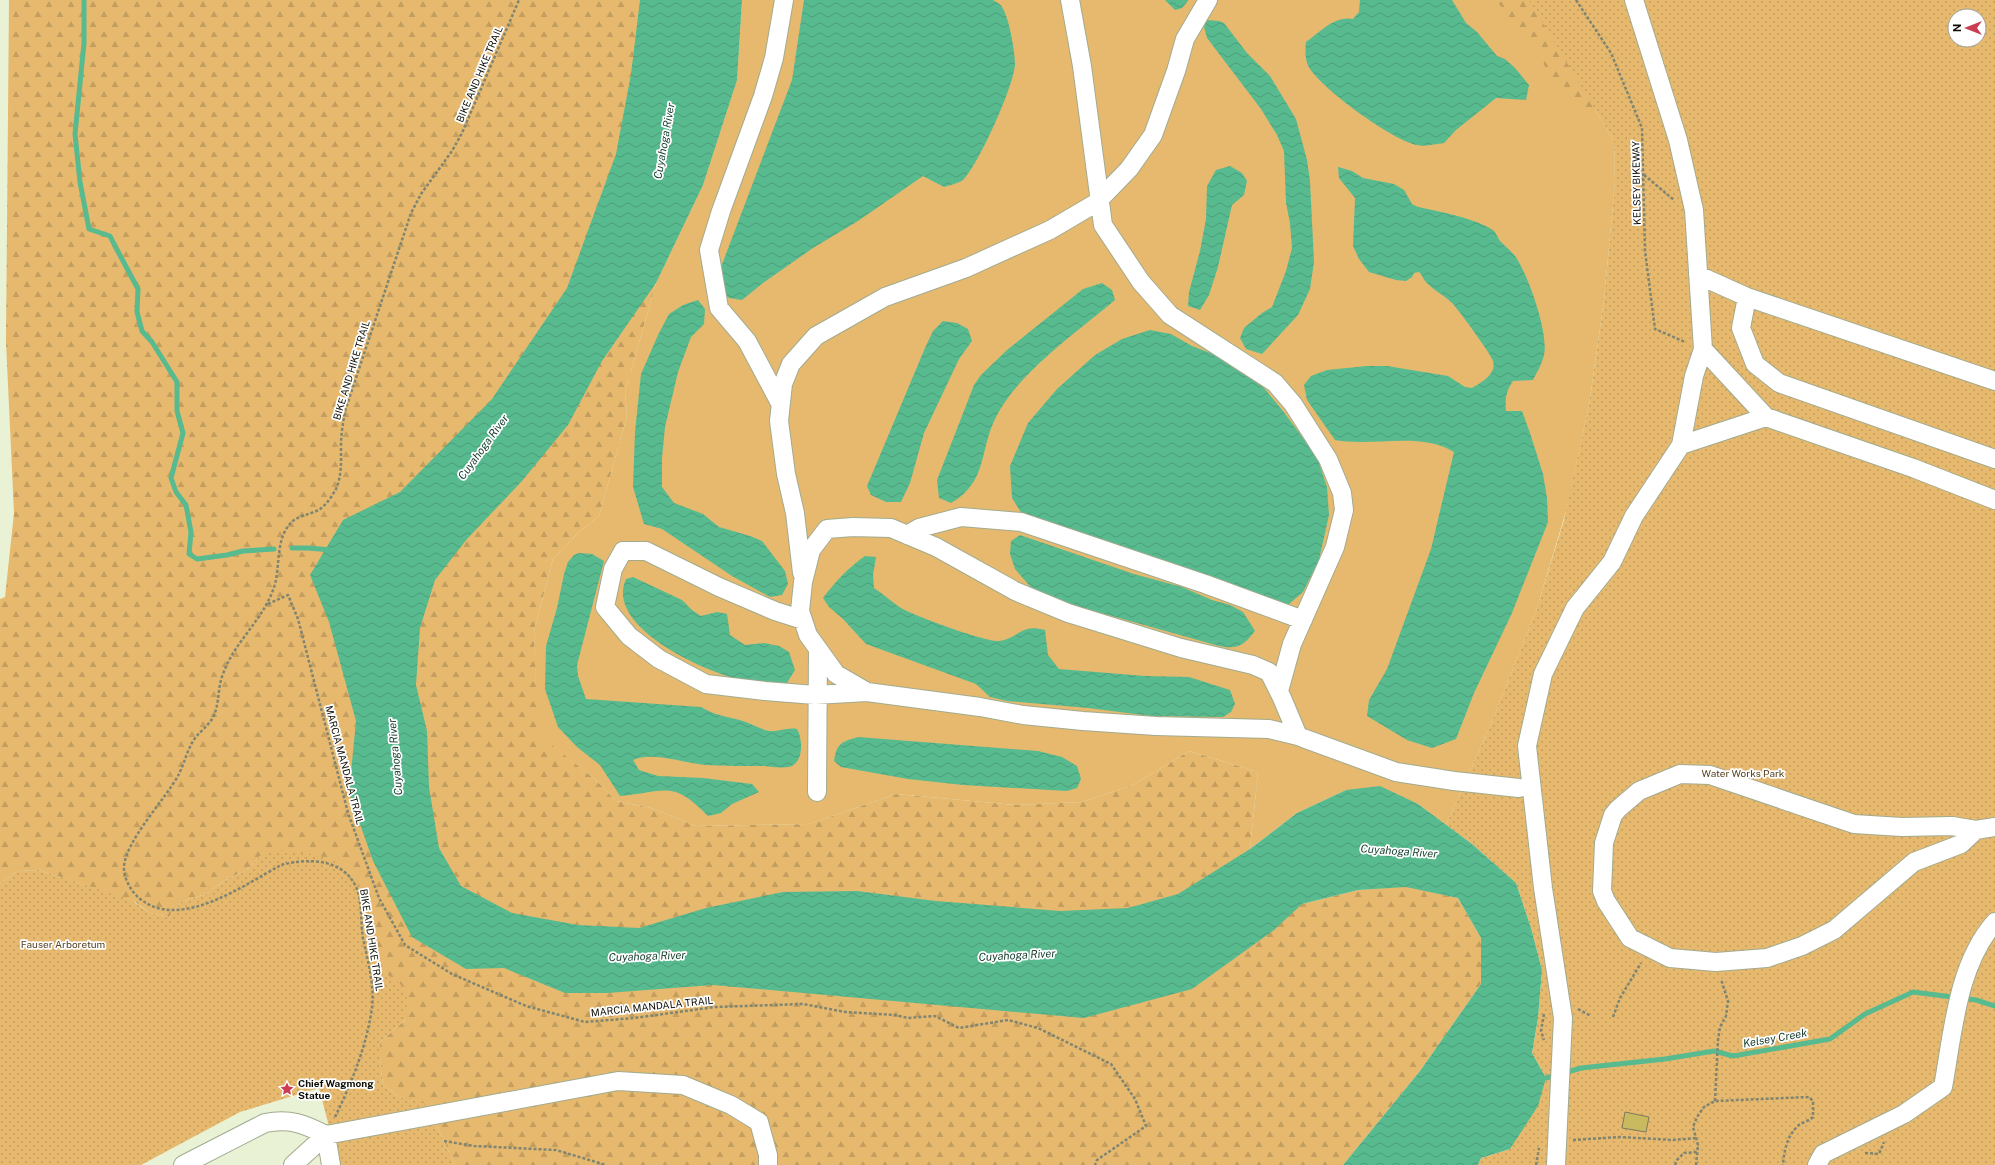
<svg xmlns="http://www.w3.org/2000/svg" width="1995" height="1165" viewBox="0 0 1995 1165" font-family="'Public Sans',sans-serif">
<defs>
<pattern id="forest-firs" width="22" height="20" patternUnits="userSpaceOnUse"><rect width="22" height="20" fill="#e6b96f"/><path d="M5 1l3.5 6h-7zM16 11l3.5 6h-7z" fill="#c49e5e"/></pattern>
<pattern id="park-dots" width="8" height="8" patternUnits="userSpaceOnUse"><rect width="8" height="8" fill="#e6b96f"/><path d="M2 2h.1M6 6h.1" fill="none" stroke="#c49e5e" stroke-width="1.8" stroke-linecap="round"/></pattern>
<pattern id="water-waves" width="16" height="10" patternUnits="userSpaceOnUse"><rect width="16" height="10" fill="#58ba8f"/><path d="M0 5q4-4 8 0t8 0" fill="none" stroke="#4b9f7a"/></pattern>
</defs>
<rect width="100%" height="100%" fill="#e9f2d4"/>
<path fill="#e6b96f" d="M742,0H1529L1614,141L1615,183L1604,300L1589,405L1567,508L1536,611L1491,724L1446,825L1418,804L1346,790L1297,813L1250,849L1258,772L1189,751L1133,785L1082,802L1015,805L896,794L809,824L696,826L651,808L616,801L596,780L537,734L534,631L553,559L578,533L599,516L627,416L625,392L656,283L703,185L737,80Z"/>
<path fill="url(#forest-firs)" d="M9,0H742L737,80L703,185L656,283L625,392L627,416L599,516L578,533L553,559L534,631L538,734L596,780L616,801L651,808L696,826L809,824L896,794L1015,805L1082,802L1133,785L1189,751L1258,772L1250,849L1302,904L1358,890L1406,886L1458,898L1481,938V984L1420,1071L1343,1165H455L432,1116L401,1098L383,1085L380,1060V1042L405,1020L403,987C394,981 385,975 379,966C371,953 366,915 364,899L260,856L247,870L225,880L206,894L181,902L169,917L150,913L135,902L39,870L17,871L0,884V599L5,597L14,513L6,342Z
M1496,0H1614L1630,48L1587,123Z"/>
<path fill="url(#park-dots)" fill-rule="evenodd" d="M1529,0H1995V1165H1478L1481,1158L1510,1149L1546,1078L1532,1053L1538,1018L1542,970L1531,928L1516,883L1472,844L1446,825L1491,724L1536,611L1564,520L1589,405L1604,300L1615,183L1614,141ZM1955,16H1979V40H1955Z
M279,850C315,854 354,856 364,899C366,907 365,917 367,926C370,938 373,953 378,964C383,975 396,978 403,987C409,996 406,1010 405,1020L380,1042V1060L383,1085L401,1098L421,1099L432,1116L455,1165H339L319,1088L240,1112L141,1165H0V884L17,871L39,870L131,900L150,913L169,917L181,902L206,894L225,880L247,870L260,856Z"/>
<path fill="url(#water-waves)" d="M640,0H742L737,80L703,185L656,283L602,361L568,425L522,481L467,539L435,580L420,628L416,685L427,731L429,787L439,848L461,886L512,913L578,925L639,928L706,908L783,892L857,891L936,901L1060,911L1128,908L1178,894L1250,849L1297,813L1346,790L1380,786L1418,804L1472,844L1516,883L1531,928L1542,970L1538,1018L1532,1053L1546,1078L1538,1106L1510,1149L1481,1158L1478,1165H1343L1420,1071L1481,984V938L1458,898L1406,887L1358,890L1302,904L1274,930L1192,989L1084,1018L713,985L607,993H565L504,968L466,969L412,937L373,861L349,793L356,721L329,622L310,575L343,520L400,492L492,399L567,288L616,154L631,74Z
M804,0H993C996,2 1001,4 1002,7C1009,17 1015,52 1015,64C1014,86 979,163 964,179C960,183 950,185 944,187L923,176L858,221L813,248L763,283L742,300L729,298L721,292L718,275L792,80Z
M1165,0H1188V1L1182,8L1175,10Z
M1360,0H1452L1466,23L1477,32L1497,56L1505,59L1515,68L1529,85L1526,100L1496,98L1456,130L1444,143C1436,144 1425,147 1417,145C1392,140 1325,91 1310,69C1305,62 1305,51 1306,42C1320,32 1335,15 1353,19L1359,12Z
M1207,20L1219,21L1224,23L1247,53L1270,76L1296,119L1307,160L1310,181L1314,262L1310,289L1298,315L1262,354L1246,349L1240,338L1244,328L1262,313L1272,307L1286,271L1292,248L1290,223L1286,203L1284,151L1277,135L1261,109L1207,38L1204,27Z
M1230,166L1242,173L1247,181L1244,195L1232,205L1218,267L1209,295L1200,310L1188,306L1189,292L1200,251L1206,219L1207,186L1216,170Z
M1338,167L1352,171L1363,178L1394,184L1404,190L1412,204L1418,207C1437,211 1479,219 1494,231C1496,233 1498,238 1500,241C1505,246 1511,251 1515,256C1528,274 1549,334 1544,355C1542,364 1537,372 1533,380L1513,381C1506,391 1505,399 1506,411H1522L1530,433L1543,474L1547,498L1548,522L1512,613L1474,693L1456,739L1432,748L1407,740L1367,716L1369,700L1387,669L1431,549L1454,452C1422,431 1372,447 1335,440L1307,400L1304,385L1311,376L1327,370L1367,366H1387L1448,376L1465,387L1472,388C1481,383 1497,374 1493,361C1491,354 1458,309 1452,303C1445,296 1435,291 1428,284C1424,281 1423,276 1419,272L1414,273L1412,277L1406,281L1396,280L1369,272L1359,259L1353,246L1355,198L1339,178Z
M1102,283L1112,290L1115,300C1077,332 1018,373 996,417C979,450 988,482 951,503L939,498L937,480L974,385L981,375L1007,350L1083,289Z
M698,300L705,309L704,324L691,337L678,372L665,427L662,458V487L674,503L703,514L719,527L750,536L762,541L785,571L788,584L782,595L770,597L732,576L662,529L644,524L633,487L635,432L641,374L658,335L669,314L683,305Z
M943,321L957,323L968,329L972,341L959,359L924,433L910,483L901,502H886L871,495L867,486L925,348L933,331Z
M1150,330L1171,334L1192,346L1218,356L1264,388L1283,411L1317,457L1327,487L1329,515L1319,560L1303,592L1288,605L1022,514L1012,498L1010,466L1028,423L1057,389L1095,355L1122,339Z
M1020,535L1134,574L1182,587L1212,600L1230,605L1243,612L1255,631C1244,645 1238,650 1219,646L1080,607L1035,592L1015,569L1010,554L1011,541Z
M579,553L592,554L604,561L577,665L578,676L586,699L701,707C718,717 728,716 746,722C754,725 760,729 769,731C779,732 787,727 797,729C803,739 804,763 789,767C781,768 772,767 764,766C745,766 725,766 706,765C684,763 652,751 633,760L639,770L658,776L703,778L752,784L759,792L732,804L721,813L708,816C672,779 666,792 620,796L600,765L577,747L558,727L545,689L546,646L557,608L564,574L568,562L574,555Z
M865,556L876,557L873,575L874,588C883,594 892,602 901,608C915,616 985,642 999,641C1020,638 1020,623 1045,630L1048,655L1059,669L1145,676L1189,677L1230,690L1235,704L1231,712L1223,717L1151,716L1088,708L1007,701L990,697L976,684L866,644L843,619L829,607L823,598C835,582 848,568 865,556Z
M633,577L682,600L692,610L701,616L717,612L727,614L730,635L745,645L764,643L779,646L789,652L795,670L787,683C769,684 748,683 730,677C696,667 605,625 626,579Z
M858,737L1038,751L1062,757L1077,766L1081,779L1077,788L1067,791L963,785L908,779L841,767L834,761C837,743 841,742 858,737Z"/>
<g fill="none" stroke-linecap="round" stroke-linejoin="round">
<path stroke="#58ba8f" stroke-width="5" d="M84,0V43L75,134L80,182L89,229L110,236L115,246L138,289L137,312L142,331L152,342L177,382V411L183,433L171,478L176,492L186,505L191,532L189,554L197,559L227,555L243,551L274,549
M292,548H308L331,550
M1564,1073L1581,1068L1665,1059L1714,1051L1733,1056L1830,1039L1865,1014L1913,992L1976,1000L1995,1006
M1546,1078L1556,1075"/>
</g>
<path fill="#c9ba60" stroke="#7e795e" d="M1625,1112L1649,1117L1646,1132L1622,1128Z"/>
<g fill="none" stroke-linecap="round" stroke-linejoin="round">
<g stroke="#a2ab8e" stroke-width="20">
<path id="minor" d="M1070,0L1082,66L1103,225L1141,282L1170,315L1275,383L1293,404L1328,459L1342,493L1344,510L1335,547L1292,644L1279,691
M1634,0L1678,140L1694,210L1703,349L1694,376L1681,445
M1698,275L1747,297L1741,328L1755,364L1779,383L1995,459
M1747,297L1995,381
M1703,349L1766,417
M780,403L747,341L719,308L709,250L721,211L763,96L774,58L784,0
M907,535L919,528L961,517L1021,522L1205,584L1303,620
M802,573L795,513L786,474L779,421L783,384L791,364L816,336L885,297L966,268L1050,230L1096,203L1129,169L1153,135L1176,71L1185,39L1208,0
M803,620L775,611L719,587L646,551H623L613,569L605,607L629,636L659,659L706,684L765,691L815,695L867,692
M1298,736L1282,698L1269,672L1253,665L1181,648L1068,613L1015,591L936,547L891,528L853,527L827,529L811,550L803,582L800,611L808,635L836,674L867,692L980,707L1023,715L1083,721L1156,726L1269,729L1298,736L1303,738L1396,772L1454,781L1519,788
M817,792L818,651
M1976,830L1961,844L1914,862L1834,930L1802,946L1767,958L1716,962L1670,958L1630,938L1606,901L1602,891L1604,843L1613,815L1618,809L1639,791L1680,774L1710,775L1854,824L1902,827L1952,826L1976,830L1995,827
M326,1135L331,1165
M183,1165L265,1123C290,1118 304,1124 326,1135L618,1081L683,1085L731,1105L759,1122L768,1155V1165
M293,1165L326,1135
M1556,1165L1563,1018L1543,888L1527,746L1543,674L1575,608L1612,562L1634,516L1681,445L1766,417L1913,468L1995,500
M1817,1165L1823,1154L1904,1114L1943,1087C1953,1033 1957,965 1995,922"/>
</g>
<path stroke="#7f8571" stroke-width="2.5" stroke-dasharray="3 2" stroke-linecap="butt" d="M1576,0L1611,53L1642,128L1645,251L1655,329L1685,342
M1644,175L1674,200
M268,604L288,595L298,619L348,813L379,898L405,945L452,974L526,1006L585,1022L634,1018L715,1007L803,1004L845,1012L895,1015L908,1018L935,1016L959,1028L1008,1020L1038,1028L1111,1064L1135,1099L1146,1126L1097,1160L1095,1165
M1578,1009L1591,1016
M1544,1014L1541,1031L1544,1040
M1613,1017L1620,998L1641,963
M1715,1101L1718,1040L1720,1027L1726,1016L1728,1001L1721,979
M335,1117C351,1084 365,1050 371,1014C376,988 368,963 363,938C360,922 363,902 356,887C343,858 307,858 281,865C244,885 179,932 139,898C132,892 125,881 124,870C122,844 166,799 179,774C184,763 187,752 193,741C198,733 207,727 212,719C220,706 217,688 223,674C235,640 265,619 275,584C280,565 276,541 289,525C296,515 311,515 320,509C327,504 332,496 336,489C342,475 341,461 341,446C341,434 343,423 345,411L411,213L421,194L452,151L462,133L519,0
M1573,1140L1620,1137L1673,1140L1697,1138
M444,1141L474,1146L556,1150L606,1165
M1865,1153L1879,1154L1884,1142
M1536,1165L1539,1148
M1675,1165L1677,1160L1684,1153L1697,1152
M1696,1165L1698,1145L1693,1127L1697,1117L1704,1107L1715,1101L1809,1097L1813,1101V1117C1809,1121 1803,1122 1799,1125C1787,1135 1784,1151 1783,1165"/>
<use href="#minor" stroke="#fff" stroke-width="18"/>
</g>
<defs>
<g id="sight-bare" transform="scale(1.08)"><path d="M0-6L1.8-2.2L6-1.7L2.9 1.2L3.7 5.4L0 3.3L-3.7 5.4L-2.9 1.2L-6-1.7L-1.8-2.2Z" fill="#cc3c52" stroke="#fff" stroke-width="2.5" paint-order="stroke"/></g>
</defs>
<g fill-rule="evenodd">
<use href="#sight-bare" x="287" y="1089"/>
</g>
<g text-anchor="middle" stroke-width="3.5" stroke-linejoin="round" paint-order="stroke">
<g font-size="10" fill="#0b0d04" stroke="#fff">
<text transform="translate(479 74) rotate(-67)" y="4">BIKE AND HIKE TRAIL</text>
<text transform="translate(1636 183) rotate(-91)" y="4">KELSEY BIKEWAY</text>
<text transform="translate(351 370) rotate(-73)" y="4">BIKE AND HIKE TRAIL</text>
<text transform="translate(345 765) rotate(75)" y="4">MARCIA MANDALA TRAIL</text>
<text transform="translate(372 940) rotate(81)" y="4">BIKE AND HIKE TRAIL</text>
<text transform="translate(652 1006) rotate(-6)" y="4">MARCIA MANDALA TRAIL</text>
</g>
<g font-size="10" fill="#523e1c" stroke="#fff">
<text x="1743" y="777">Water Works Park</text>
<text x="63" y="948">Fauser Arboretum</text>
</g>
<g font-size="10" font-weight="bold" fill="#0b0d04" stroke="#fff" text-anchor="start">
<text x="298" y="1087">Chief Wagmong<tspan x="298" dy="12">Statue</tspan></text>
</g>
<g font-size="11" font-style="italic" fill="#133d2c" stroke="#fff">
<text transform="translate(664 141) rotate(-80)" y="4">Cuyahoga River</text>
<text transform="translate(483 447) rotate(-54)" y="4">Cuyahoga River</text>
<text transform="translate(395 757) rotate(-95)" y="4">Cuyahoga River</text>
<text transform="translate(1399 851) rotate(4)" y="4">Cuyahoga River</text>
<text transform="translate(1017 955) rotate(-3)" y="4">Cuyahoga River</text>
<text transform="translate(647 956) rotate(-2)" y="4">Cuyahoga River</text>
<text transform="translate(1775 1038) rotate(-10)" y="4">Kelsey Creek</text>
</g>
</g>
<g transform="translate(1967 28) rotate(270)"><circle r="19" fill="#ffffff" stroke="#9d9e9b"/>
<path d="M0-3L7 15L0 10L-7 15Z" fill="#cc3c52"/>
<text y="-6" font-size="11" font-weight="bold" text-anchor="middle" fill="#0b0d04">N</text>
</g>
</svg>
